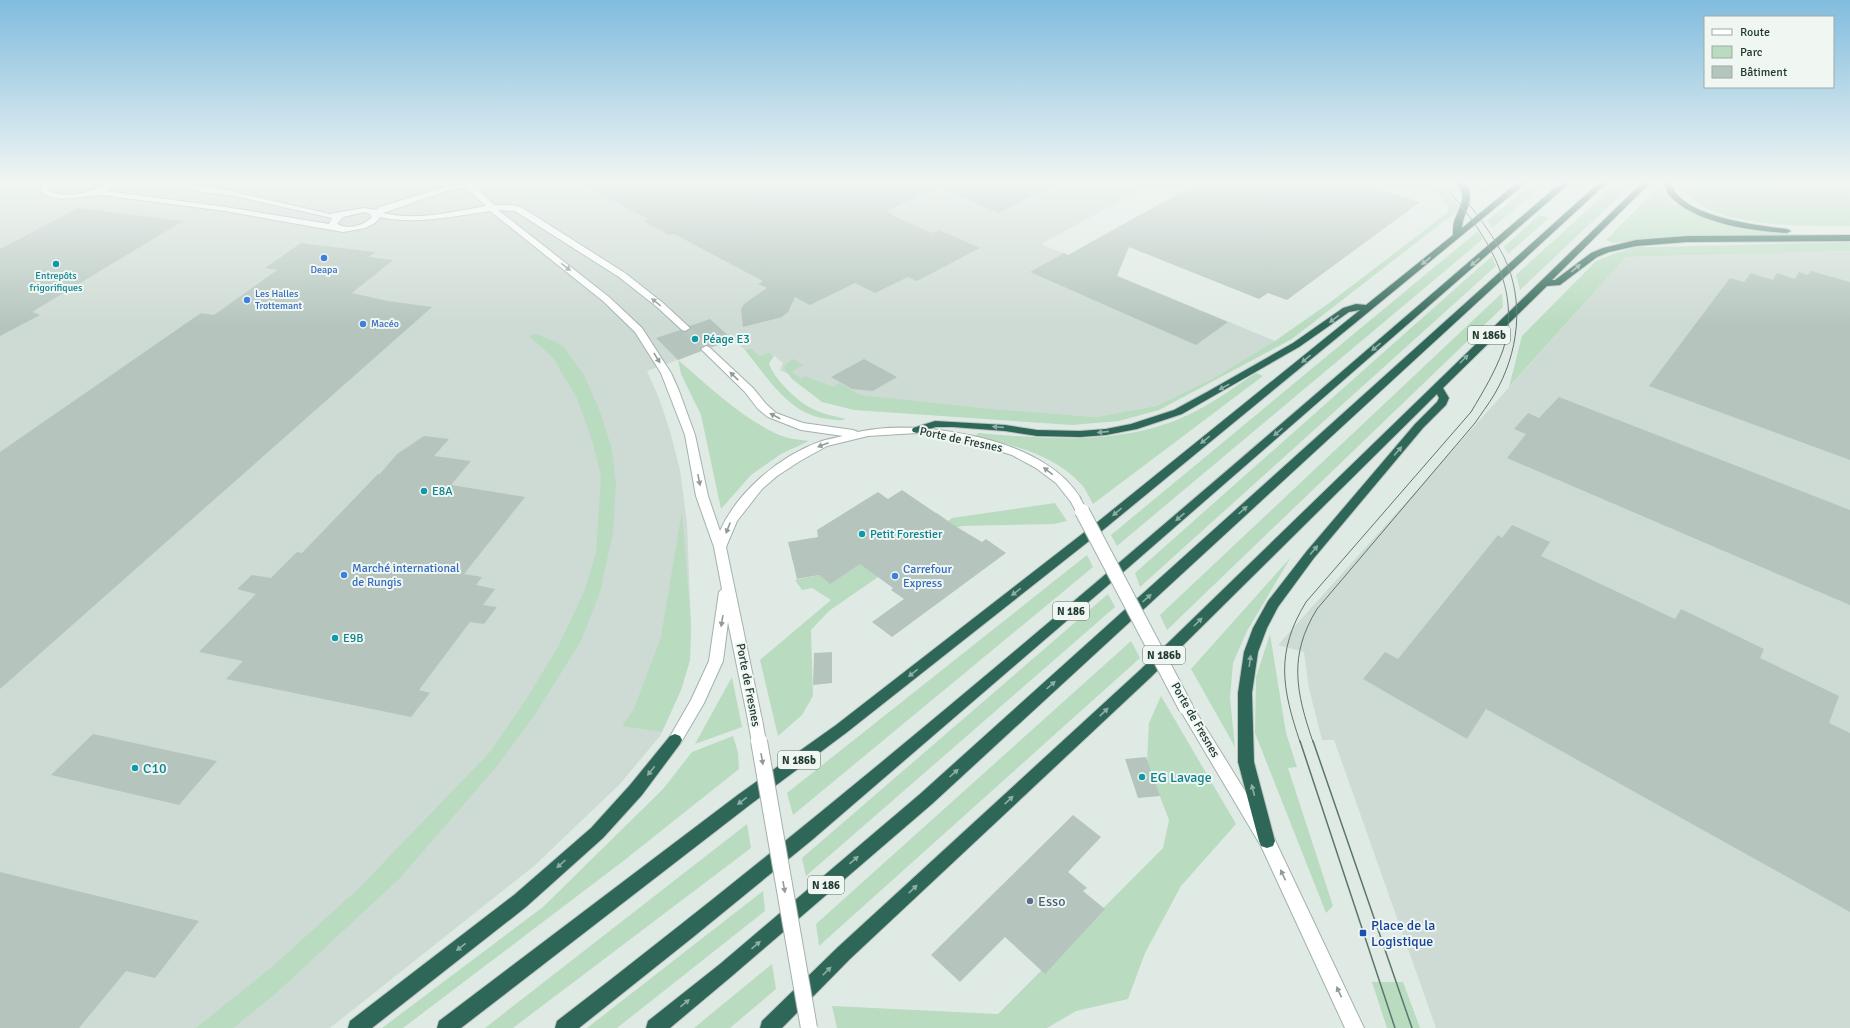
<svg xmlns="http://www.w3.org/2000/svg" width="1850" height="1028" viewBox="0 0 1850 1028" font-family="Signika,sans-serif">
	<style>
		.built { fill: #cedad4 }
		.green { fill: #b9dbc0 }
		.building { fill: #b5c5be }
		.lines { fill: none; stroke-linecap: round; stroke-linejoin: round }
		.minor-tunnel { stroke: #bac7c1; stroke-width: 10; stroke-dasharray: 10 5.5; stroke-linecap: butt }
		.minor-casing { stroke: #a3b2ac; stroke-width: 2 }
		.highway-casing { stroke: #bcc4c2; stroke-width: 2 }
		.minor { fill: #fff; fill-rule: evenodd }
		.highway { fill: #2e6657; fill-rule: evenodd }
		.tram-far1 { stroke: #5b766d; stroke-width: 1 }
		.tram { stroke: #5b766d; stroke-width: 1.5 }
		.minor-bridge-far2-casing { stroke: #a3b2ac; stroke-width: 12; stroke-linecap: butt }
		.minor-bridge-far1-casing { stroke: #a3b2ac; stroke-width: 16; stroke-linecap: butt }
		.minor-bridge-casing { stroke: #a3b2ac; stroke-width: 18; stroke-linecap: butt }
		.minor-bridge-far2 { stroke: #fff; stroke-width: 10 }
		.minor-bridge-far1 { stroke: #fff; stroke-width: 14 }
		.minor-bridge { stroke: #fff; stroke-width: 16 }
		.oneway { fill: #8faea5 }
		.oneway2 { fill: #909c98 }
		.shop-dot { fill: #3f7fe0; stroke: #f0f7f3; stroke-width: 1.5 }
		.culture-dot { fill: #0f9aa8; stroke: #f0f7f3; stroke-width: 1.5 }
		.service-dot { fill: #5c6f8a; stroke: #f0f7f3; stroke-width: 1.5 }
		.transit-dot { fill: #1a4fb4; stroke: #f0f7f3; stroke-width: 1.5 }
		.labels { text-anchor: middle; dominant-baseline: central; stroke-width: 4; stroke-linejoin: round; paint-order: stroke }
		.far-shop-label { font-size: 10px; fill: #366cbe; stroke: #f0f7f3; text-anchor: start }
		.far-culture-label { font-size: 10px; fill: #0d838f; stroke: #f0f7f3 }
		.shield { fill: #f0f7f3; stroke: #5f736c; stroke-width: 1 }
		.shield-label { font-size: 11px; font-weight: bold; fill: #213a32 }
		.culture-label { font-size: 12px; fill: #0d838f; stroke: #f0f7f3; text-anchor: start }
		.street-label { font-size: 12px; fill: #213a32; stroke: #f0f7f3 }
		.shop-label { font-size: 12px; fill: #366cbe; stroke: #f0f7f3; text-anchor: start }
		.near-culture-label { font-size: 14px; fill: #0d838f; stroke: #f0f7f3; text-anchor: start }
		.near-service-label { font-size: 14px; fill: #4e5e75; stroke: #f0f7f3; text-anchor: start }
		.near-transit-label { font-size: 14px; fill: #164399; stroke: #f0f7f3; text-anchor: start }
	</style>
	<rect width="100%" height="100%" fill="#e0eae5"/>
	<g class="built">
		<path d="M0 181H1157L1041 244 1275 341 1212 379 1156 406 1096 417 911 403 823 391 780 370 783 363 770 352 759 356 751 348 745 350 733 340 647 371 659 398 670 431 680 470 687 523 691 626 690 660 681 690 660 736 620 784 534 866 330 1028H0Z"/>
		<path d="M1850 251V1028H1436L1334 740H1322L1309 689 1304 652 1278 645 1626 257Z"/>
	</g>
	<g class="green">
		<path d="M64 181H106C95 189 72 196 60 188L59 186Z"/>
		<path d="M1428 181H1435L1461 208 1292 339 1159 410 1119 421 1072 425 854 410 822 402 792 379 784 368 785 365 793 359 803 365 791 372 801 378 805 376 833 387 839 383 860 395 981 408 1096 417 1156 406 1212 379 1275 341 1332 301 1447 213 1449 208Z"/>
		<path d="M1463 181H1502L1486 193 1469 187Z"/>
		<path d="M1535 181H1548L1492 228 1487 221Z"/>
		<path d="M1619 181H1635L1520 290 1516 275Z"/>
		<path d="M1680 181H1850V226C1800 225 1711 231 1679 185Z"/>
		<path d="M1656 190 1660 191 1674 204 1704 218 1750 230 1800 235 1667 237 1612 243 1606 240Z"/>
		<path d="M1539 215 1549 218 1508 254 1504 247Z"/>
		<path d="M1478 231 1483 239 1117 546 1111 535Z"/>
		<path d="M1850 242V251L1626 257 1509 387 1522 336 1596 261 1616 253 1636 247H1655Z"/>
		<path d="M1492 256 1496 266 1140 587 1135 573Z"/>
		<path d="M1502 293 1503 307 1167 630 1160 615Z"/>
		<path d="M536 334 547 338 563 346 584 375 599 409 611 446 616 483 613 532 600 592 581 641 534 716 497 766 400 878 274 995 233 1028H196L272 967 359 888 490 752 527 698 558 647 584 592 596 553 601 476 592 440 576 396 553 358 529 336Z"/>
		<path d="M751 348 759 356 770 352 774 356 769 363C773 378 797 401 811 408 822 414 834 416 846 419 840 421 834 420 828 419 789 415 768 378 745 350Z"/>
		<path d="M678 360C710 387 743 420 782 436 790 439 801 440 809 441L781 454 751 475 721 509 701 415 681 374Z"/>
		<path d="M1256 373 1263 376 1093 504C1089 497 1086 489 1080 483 1054 455 1012 445 976 436L978 433C1048 439 1122 446 1188 415 1212 404 1234 387 1256 373Z"/>
		<path d="M1055 503 1067 521 1054 524 962 526 943 532 829 611 811 630 813 696 802 715 778 736 760 660 831 600 812 588 802 590 795 580 819 575 830 583 937 513 948 521 952 518Z"/>
		<path d="M682 511 691 626 690 660 681 690 662 732 622 726 634 709 661 637Z"/>
		<path d="M1087 555 1093 567 793 815 787 793Z"/>
		<path d="M1291 557 1247 631 1233 663 1230 698 1235 747 1191 669Z"/>
		<path d="M1108 594 1115 607 806 876 802 858Z"/>
		<path d="M1270 634 1286 733 1297 767 1288 768 1333 906 1326 913 1255 733 1256 677Z"/>
		<path d="M1131 641 1140 658 819 946 816 924Z"/>
		<path d="M732 677 742 727 695 744Z"/>
		<path d="M1161 696 1236 824 1181 886 1145 953 1128 999 1076 1011 1047 1028H837L832 1006 998 1014 1163 848 1169 820 1147 763 1149 723Z"/>
		<path d="M733 736 738 752 739 769 622 862 403 1028H382L543 907 663 789 692 752Z"/>
		<path d="M747 824 751 848 513 1028H485Z"/>
		<path d="M763 891 765 911 617 1028H587Z"/>
		<path d="M772 964 776 989 730 1028H694Z"/>
		<path d="M1372 982H1403L1420 1028H1387Z"/>
	</g>
	<g class="building">
		<path d="M576 181H1062L999 213 938 187 886 211 893 214 891 215 932 233 939 230 980 248 917 281 908 277 875 293 855 283 810 305 795 297 788 312 782 317 743 327 741 309 744 304 767 288 758 284 763 281 674 234 669 235 643 221 648 219Z"/>
		<path d="M1201 181H1354L1420 202 1287 300 1268 293 1259 299 1129 247 1117 276 1228 322 1196 345 1030 272 1064 253 1068 255Z"/>
		<path d="M78 208 183 221 32 312 40 315 0 336V249Z"/>
		<path d="M301 243 375 252 369 257 393 260 352 293 388 301 432 307 0 689V452L201 313 214 315 277 270 265 268Z"/>
		<path d="M1811 271 1850 282V460L1649 386 1730 278 1744 282 1751 273 1773 280 1777 273 1795 279 1799 272 1808 275Z"/>
		<path d="M710 319 733 340 712 347 705 345 700 349 701 351 678 360 656 338 680 330 686 332 691 329 690 326Z"/>
		<path d="M864 359 897 377 873 391 852 389 831 377Z"/>
		<path d="M1559 397 1850 510V605L1507 458 1526 434 1514 429 1528 413 1539 418Z"/>
		<path d="M424 436 449 439 434 456 471 461 451 485 525 497 464 574 482 577 476 585 495 589 483 605 497 607 484 624 470 622 419 690 430 693 411 717 226 679 243 661 199 652 256 594 237 589 252 575 271 578 297 552 302 553 378 474H380L397 454Z"/>
		<path d="M902 490 955 526 982 542 986 539 1006 553 892 637 872 622 904 599 891 590 893 588 860 564 830 584 819 575 797 579 788 542 818 537 817 530 878 492 888 499Z"/>
		<path d="M1512 525 1550 542 1541 556 1675 619 1681 609 1700 618 1764 649 1760 658 1839 696 1829 723 1850 733V912L1486 709 1467 739 1363 679 1385 652 1398 659 1498 535 1502 538Z"/>
		<path d="M832 652V683L813 685 814 653Z"/>
		<path d="M93 734 217 761 179 805 51 775Z"/>
		<path d="M1146 757 1160 796 1138 798 1125 759Z"/>
		<path d="M1073 815 1101 837 1068 872 1087 888 1083 891 1105 909 1045 974 1005 937 960 982 931 955Z"/>
		<path d="M0 872 199 921 155 978 126 971 79 1028H0Z"/>
	</g>
	<g class="lines">
		<path class="minor-tunnel" d="M685 328 706 349"/>
		<g class="minor-casing">
			<g id="minor">
				<path d="M47 181H56L48 189 49 191C64 198 83 194 99 188 108 185 113 181 123 181L106 191 225 207 329 224 332 218 230 195 204 192 158 183 154 181H169L230 191 330 214 364 208 376 210 380 207 448 186 501 181 485 188H477L494 205H512L521 207 625 273 663 303 690 328 685 331 682 330 657 307 619 277 515 211 498 210 609 297 642 328 671 373 679 391 695 435 708 496 720 531C737 492 780 456 819 442 827 439 836 438 843 436L801 430 768 417 758 409 745 392 703 351 701 349 706 346 709 347 753 388 766 404 776 413 803 423 853 430 858 432C910 420 999 434 1044 463 1059 472 1072 484 1081 499L1079 502H1071L1056 483 1036 468 1012 455 977 444 917 433 868 436 827 446 800 461 777 476 762 489 737 521 726 547 762 720 760 724 755 726 750 724 748 720 728 622 723 661 704 703 680 744 675 746 670 744 668 740 691 700 709 661 719 592 722 589 714 547 696 496 685 435 661 373 635 332 603 301 490 211C453 216 417 225 380 217L375 223 365 228 343 232 225 211 102 195 62 199 50 197 41 192 40 188ZM466 188 486 206C452 212 417 221 383 213L449 190ZM364 212 370 214 372 217C363 226 349 230 337 224L343 217Z"/>
				<path d="M1186 702 1191 704 1273 836 1364 1028H1345L1261 846 1179 708 1181 704Z"/>
			</g>
		</g>
		<g class="highway-casing">
			<g id="highway">
				<path d="M1455 181H1463C1479 197 1463 211 1462 228L1519 181H1528L1103 530 846 733 751 804 461 1028H437L439 1021 739 794 836 725 1095 524 1360 310 1349 312 1299 347 1182 414 1137 429 1106 435 1080 437 1037 436 1005 431 953 427H936L917 433 913 432 912 430 913 428 935 421 1005 425 1037 430 1080 431 1106 429 1131 424 1174 410 1207 392 1293 343 1343 308 1356 304 1366 305 1453 235C1453 230 1453 223 1455 219 1461 203 1468 197 1455 181Z"/>
				<path d="M1563 181H1572L1113 581 812 840 692 938 579 1028H555L557 1021C904 755 1232 465 1563 181Z"/>
				<path d="M1601 181H1609L932 804 732 976 670 1028H646L648 1021 720 964 920 794Z"/>
				<path d="M1644 181H1652L1552 280H1555L1591 253 1603 248 1636 240 1687 236 1850 235V241L1687 242 1636 246 1609 252 1597 257 1560 285 1547 286 1443 388 1449 398 1446 405 1423 428 1314 558 1278 607 1267 628 1258 652 1252 693 1254 762 1275 841 1273 846 1267 848 1261 846 1259 841 1238 762V693L1244 652 1253 628 1268 601 1306 552 1415 424 1437 402 1439 398 1437 394 1150 678 850 959 782 1028H760L762 1021 838 947 1140 670Z"/>
				<path d="M1663 181H1671C1672 184 1673 189 1675 192 1692 217 1759 226 1787 229L1791 231 1787 233C1752 231 1693 223 1669 195 1666 192 1665 186 1663 181Z"/>
				<path d="M675 734 680 736 682 740 680 744 642 795 603 838 526 907 372 1028H348L350 1021 514 895 591 828 630 785 670 736Z"/>
			</g>
		</g>
		<use href="#minor" class="minor"/>
		<use href="#highway" class="highway"/>
		<g class="tram-far1">
			<path d="M1300 742C1282 688 1275 653 1306 602L1471 412C1483 392 1495 372 1503 350 1524 284 1481 227 1440 181"/>
			<path d="M1313 742C1296 692 1288 656 1317 609L1475 423C1481 414 1488 405 1494 395 1519 353 1525 301 1504 257 1494 237 1481 220 1468 203"/>
		</g>
		<g class="tram">
			<path d="M1300 741 1395 1028"/>
			<path d="M1313 741 1412 1028"/>
		</g>
		<g class="minor-bridge-far2-casing">
			<path id="minor-bridge-far2" d="M1075 499 1082 512"/>
		</g>
		<g class="minor-bridge-far1-casing">
			<g id="minor-bridge-far1">
				<path d="M1082 511 1186 708"/>
				<path d="M755 720 759 742"/>
			</g>
		</g>
		<g class="minor-bridge-casing">
			<path id="minor-bridge" d="M759 741 809 1028"/>
		</g>
		<use href="#minor-bridge-far2" class="minor-bridge-far2"/>
		<use href="#minor-bridge-far1" class="minor-bridge-far1"/>
		<use href="#minor-bridge" class="minor-bridge"/>
	</g>
	<defs><path id="oneway-solid" d="M-6-.8H1V-3.2L6.5 0L1 3.2V.8H-6Z"/></defs>
	<g class="oneway">
		<use href="#oneway-solid" transform="translate(1426 261) rotate(141)"/>
		<use href="#oneway-solid" transform="translate(1475 262) rotate(139)"/>
		<use href="#oneway-solid" transform="translate(1576 268) rotate(-40)"/>
		<use href="#oneway-solid" transform="translate(1334 319) rotate(143)"/>
		<use href="#oneway-solid" transform="translate(1376 347) rotate(139)"/>
		<use href="#oneway-solid" transform="translate(1306 359) rotate(141)"/>
		<use href="#oneway-solid" transform="translate(1464 359) rotate(-45)"/>
		<use href="#oneway-solid" transform="translate(1224 387) rotate(151)"/>
		<use href="#oneway-solid" transform="translate(998 427) rotate(-176)"/>
		<use href="#oneway-solid" transform="translate(1103 432) rotate(174)"/>
		<use href="#oneway-solid" transform="translate(1278 432) rotate(139)"/>
		<use href="#oneway-solid" transform="translate(1205 440) rotate(141)"/>
		<use href="#oneway-solid" transform="translate(1398 451) rotate(-49)"/>
		<use href="#oneway-solid" transform="translate(1243 510) rotate(-42)"/>
		<use href="#oneway-solid" transform="translate(1117 512) rotate(140)"/>
		<use href="#oneway-solid" transform="translate(1180 517) rotate(139)"/>
		<use href="#oneway-solid" transform="translate(1314 550) rotate(-50)"/>
		<use href="#oneway-solid" transform="translate(1016 592) rotate(142)"/>
		<use href="#oneway-solid" transform="translate(1147 598) rotate(-42)"/>
		<use href="#oneway-solid" transform="translate(1198 622) rotate(-45)"/>
		<use href="#oneway-solid" transform="translate(1250 661) rotate(-82)"/>
		<use href="#oneway-solid" transform="translate(913 673) rotate(142)"/>
		<use href="#oneway-solid" transform="translate(1051 685) rotate(-42)"/>
		<use href="#oneway-solid" transform="translate(1104 712) rotate(-43)"/>
		<use href="#oneway-solid" transform="translate(651 771) rotate(128)"/>
		<use href="#oneway-solid" transform="translate(954 773) rotate(-42)"/>
		<use href="#oneway-solid" transform="translate(1253 790) rotate(-105)"/>
		<use href="#oneway-solid" transform="translate(1009 800) rotate(-43)"/>
		<use href="#oneway-solid" transform="translate(742 801) rotate(143)"/>
		<use href="#oneway-solid" transform="translate(854 860) rotate(-41)"/>
		<use href="#oneway-solid" transform="translate(561 864) rotate(138)"/>
		<use href="#oneway-solid" transform="translate(913 889) rotate(-43)"/>
		<use href="#oneway-solid" transform="translate(756 945) rotate(-41)"/>
		<use href="#oneway-solid" transform="translate(461 947) rotate(142)"/>
		<use href="#oneway-solid" transform="translate(827 971) rotate(-45)"/>
		<use href="#oneway-solid" transform="translate(685 1003) rotate(-39)"/>
	</g>
	<g class="oneway2">
		<use href="#oneway-solid" transform="translate(566 267) rotate(37)"/>
		<use href="#oneway-solid" transform="translate(656 302) rotate(-141)"/>
		<use href="#oneway-solid" transform="translate(657 358) rotate(58)"/>
		<use href="#oneway-solid" transform="translate(734 376) rotate(-136)"/>
		<use href="#oneway-solid" transform="translate(775 416) rotate(-153)"/>
		<use href="#oneway-solid" transform="translate(823 445) rotate(159)"/>
		<use href="#oneway-solid" transform="translate(1048 471) rotate(-142)"/>
		<use href="#oneway-solid" transform="translate(699 480) rotate(79)"/>
		<use href="#oneway-solid" transform="translate(728 528) rotate(112)"/>
		<use href="#oneway-solid" transform="translate(722 621) rotate(99)"/>
		<use href="#oneway-solid" transform="translate(762 759) rotate(80)"/>
		<use href="#oneway-solid" transform="translate(1283 875) rotate(-115)"/>
		<use href="#oneway-solid" transform="translate(784 887) rotate(80)"/>
		<use href="#oneway-solid" transform="translate(1339 992) rotate(-115)"/>
	</g>
	<linearGradient id="sky" x2="0" y2="1"><stop stop-color="#81bcde"/><stop offset="0.56" stop-color="#f1f6f3"/><stop offset="1" stop-color="#f1f6f3" stop-opacity="0"/></linearGradient>
	<rect width="1850" height="325" fill="url(#sky)"/>
	<g class="shop-dot">
		<circle cx="324" cy="258" r="4"/>
		<circle cx="247" cy="300" r="4"/>
		<circle cx="363" cy="324" r="4"/>
		<circle cx="344" cy="575" r="4"/>
		<circle cx="895" cy="576" r="4"/>
	</g>
	<g class="culture-dot">
		<circle cx="56" cy="264" r="4"/>
		<circle cx="695" cy="339" r="4"/>
		<circle cx="424" cy="491" r="4"/>
		<circle cx="862" cy="534" r="4"/>
		<circle cx="335" cy="638" r="4"/>
		<circle cx="135" cy="768" r="4"/>
		<circle cx="1142" cy="777" r="4"/>
	</g>
	<circle class="service-dot" cx="1030" cy="901" r="4"/>
	<rect class="transit-dot" x="1359" y="929" width="8" height="8" rx="2"/>
	<g class="labels">
		<g class="far-shop-label">
			<text x="324" y="270" text-anchor="middle">Deapa</text>
			<text x="255" y="294">Les Halles<tspan x="255" dy="12">Trottemant</tspan></text>
			<text x="371" y="324">Macéo</text>
		</g>
		<g class="far-culture-label">
			<text x="56" y="276">Entrepôts<tspan x="56" dy="12">frigorifiques</tspan></text>
		</g>
		<g class="shield">
			<rect x="1468" y="326" width="42" height="18" rx="3"/>
			<rect x="1053" y="602" width="36" height="18" rx="3"/>
			<rect x="1143" y="646" width="42" height="18" rx="3"/>
			<rect x="778" y="751" width="42" height="18" rx="3"/>
			<rect x="808" y="876" width="36" height="18" rx="3"/>
		</g>
		<g class="shield-label">
			<text x="1489" y="335">N 186b</text>
			<text x="1071" y="611">N 186</text>
			<text x="1164" y="655">N 186b</text>
			<text x="799" y="760">N 186b</text>
			<text x="826" y="885">N 186</text>
		</g>
		<g class="culture-label">
			<text x="703" y="339">Péage E3</text>
			<text x="432" y="491">E8A</text>
			<text x="870" y="534">Petit Forestier</text>
			<text x="343" y="638">E9B</text>
		</g>
		<g class="street-label">
			<text transform="translate(961 440) rotate(12)">Porte de Fresnes</text>
			<text transform="translate(748 685) rotate(79)">Porte de Fresnes</text>
			<text transform="translate(1195 720) rotate(60)">Porte de Fresnes</text>
		</g>
		<g class="shop-label">
			<text x="352" y="568">Marché international<tspan x="352" dy="14">de Rungis</tspan></text>
			<text x="903" y="569">Carrefour<tspan x="903" dy="14">Express</tspan></text>
		</g>
		<g class="near-culture-label">
			<text x="143" y="768">C10</text>
			<text x="1150" y="777">EG Lavage</text>
		</g>
		<g class="near-service-label">
			<text x="1038" y="901">Esso</text>
		</g>
		<g class="near-transit-label">
			<text x="1371" y="925">Place de la<tspan x="1371" dy="16">Logistique</tspan></text>
		</g>
	</g>
	<rect x="1704" y="16" width="130" height="72" fill="#f0f7f3" stroke="#9daba6"/>
	<rect x="1712" y="29" width="20" height="6" fill="#ffffff" stroke="#9daba6"/>
	<text x="1740" y="36" font-size="12" fill="#213a32">Route</text>
	<rect x="1712" y="46" width="20" height="12" fill="#b9dbc0" stroke="#9daba6"/>
	<text x="1740" y="56" font-size="12" fill="#213a32">Parc</text>
	<rect x="1712" y="66" width="20" height="12" fill="#b5c5be" stroke="#9daba6"/>
	<text x="1740" y="76" font-size="12" fill="#213a32">Bâtiment</text>
</svg>
